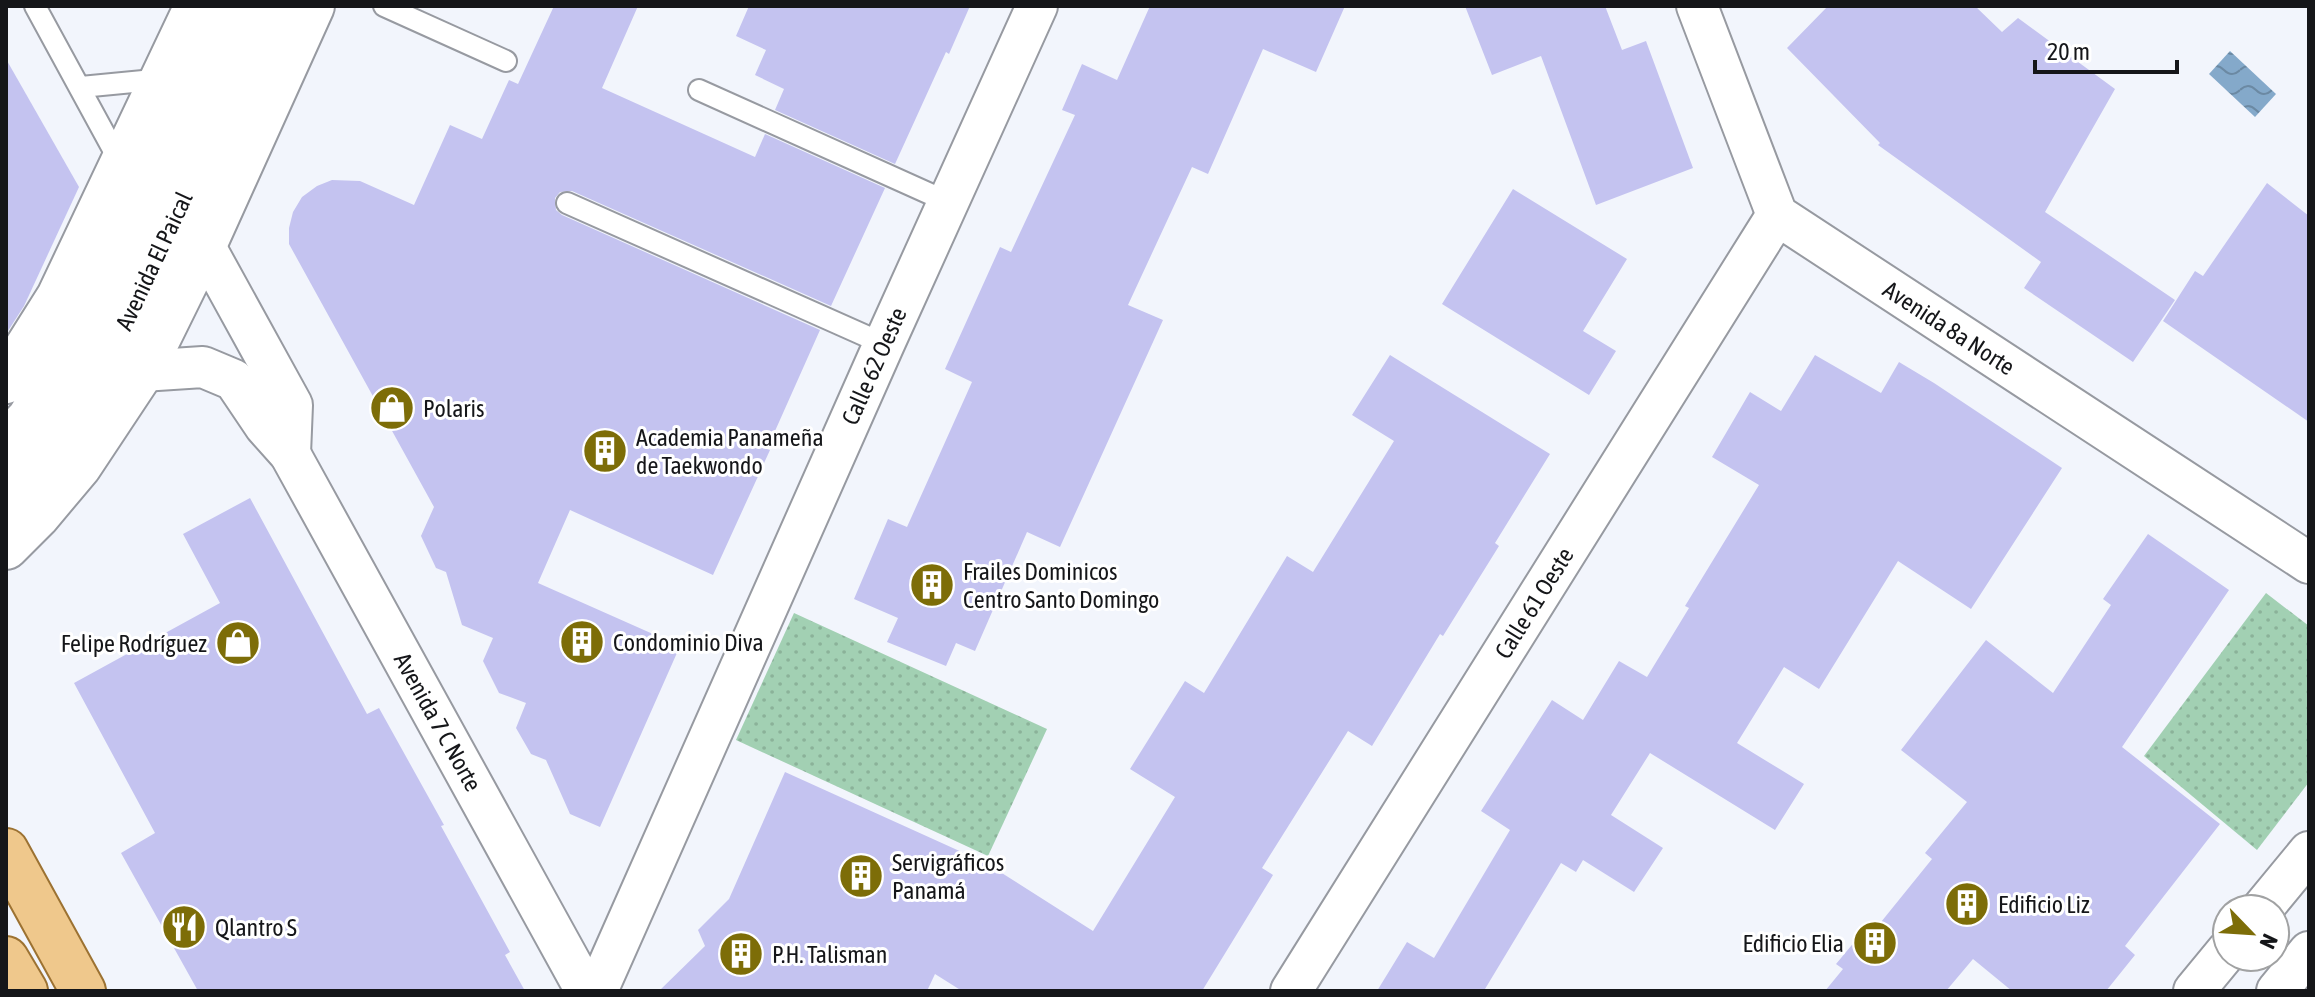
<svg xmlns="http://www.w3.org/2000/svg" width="2315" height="997" viewBox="0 0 2315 997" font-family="'Asap Condensed',sans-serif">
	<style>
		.grass { fill: url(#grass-dots) }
		.water { fill: url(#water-waves) }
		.building { fill: #c4c3f0 }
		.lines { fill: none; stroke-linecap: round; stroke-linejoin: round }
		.service-casing { stroke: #979aa1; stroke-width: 24 }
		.minor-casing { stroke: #979aa1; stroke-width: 44 }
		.secondary-casing { stroke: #979aa1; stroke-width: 48 }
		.primary-casing { stroke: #9c7232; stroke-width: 48 }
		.service { stroke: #fff; stroke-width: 20 }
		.minor { stroke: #fff; stroke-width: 40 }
		.secondary { stroke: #fff; stroke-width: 44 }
		.primary { stroke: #efc88c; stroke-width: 44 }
		.labels { text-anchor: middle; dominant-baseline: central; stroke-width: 6; stroke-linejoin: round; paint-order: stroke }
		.street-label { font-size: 24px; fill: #151619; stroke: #fff }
		.poi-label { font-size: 24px; fill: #151619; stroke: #fff; text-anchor: start }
	</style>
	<defs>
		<pattern id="grass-dots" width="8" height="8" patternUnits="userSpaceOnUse" patternTransform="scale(2)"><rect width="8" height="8" fill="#a2d0b3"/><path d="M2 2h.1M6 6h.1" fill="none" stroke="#8bb299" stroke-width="1.8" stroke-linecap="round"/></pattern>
		<pattern id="water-waves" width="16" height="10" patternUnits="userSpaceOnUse" patternTransform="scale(2)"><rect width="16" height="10" fill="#84a9ca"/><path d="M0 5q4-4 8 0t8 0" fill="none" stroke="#6b89a3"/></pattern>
	</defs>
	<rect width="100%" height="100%" fill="#f2f5fc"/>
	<g class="grass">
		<path d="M2266 593 2309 626V782L2257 850 2144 756Z"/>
		<path d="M794 613 1047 729 988 856 736 740Z"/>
	</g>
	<path class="water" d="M2230 51 2276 94 2255 117 2209 74Z"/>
	<g class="building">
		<path d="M554 6H638L602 88 755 157 765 134 885 188 831 306 572 191 560 192 555 198 556 210 562 215 820 330 767 449 770 450 713 575 570 510 538 583 680 646 600 827 570 814 546 760 531 754 516 728 526 703 499 693 483 661 493 638 462 625 446 572 436 568 421 536 434 507 289 244V228L293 212 302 197 317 186 332 180 360 181 414 205 450 125 482 139 509 80 518 84Z"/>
		<path d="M749 6H970L949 54 946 52 895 164 775 110 784 89 755 75 766 50 736 36Z"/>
		<path d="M1150 6H1345L1316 72 1263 49 1208 174 1192 167 1128 305 1163 320 1060 547 1027 532 975 651 956 643 946 666 887 642 898 618 854 599 888 519 907 527 972 382 945 369 1000 247 1011 252 1075 115 1062 110 1082 64 1117 80Z"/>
		<path d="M1465 6H1605L1622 50 1646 41 1693 168 1596 205 1541 56 1492 75Z"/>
		<path d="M1828 6H1975L2002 32 2018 18 2115 89 2045 212 2175 300 2133 362 2024 288 2041 262 1878 145 1880 143 1787 48Z"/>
		<path d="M6 59 79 187 24 306 6 334Z"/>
		<path d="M2267 183 2309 216V422L2163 321 2195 271 2203 276Z"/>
		<path d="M1513 189 1627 259 1583 331 1616 351 1589 395 1442 304Z"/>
		<path d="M1390 355 1550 454 1495 543 1499 546 1443 636 1440 634 1372 746 1348 731 1262 868 1273 875 1202 991H962L935 974 927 991H659L705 946 698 930 729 899 785 772 986 863 1093 931 1175 797 1130 769 1185 681 1204 693 1287 556 1313 572 1394 441 1352 415Z"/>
		<path d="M1815 355 1881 393 1899 362 1934 383 2062 468 1971 609 1898 561 1819 689 1784 667 1737 743 1804 784 1775 830 1650 753 1611 815 1663 848 1634 892 1583 860 1576 872 1561 863 1485 989 1489 991H1377L1407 942 1434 958 1510 830 1481 811 1552 700 1583 720 1619 661 1647 677 1689 608 1685 606 1759 485 1712 457 1750 392 1781 411Z"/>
		<path d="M250 498 367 714 379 708 444 825 441 826 510 952 505 955 525 991H198L121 853 155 833 74 683 220 603 183 534Z"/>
		<path d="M2148 534 2229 590 2122 747 2220 824 2125 946 2135 955 2106 991H2012L1973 959 1946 991H1825L1843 969 1836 964 1871 922 1877 927 1932 859 1925 853 1967 802 1901 750 1986 640 2053 693 2111 605 2103 599Z"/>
	</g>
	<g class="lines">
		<g class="service-casing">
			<g id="service">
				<path d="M35 6 121 164"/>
				<path d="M384 6 506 61"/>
				<path d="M81 87 164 79"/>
				<path d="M699 90 948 202"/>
				<path d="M567 203 884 344"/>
			</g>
		</g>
		<g class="minor-casing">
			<g id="minor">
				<path d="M1697 6 1777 215 2309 563"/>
				<path d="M204 245 292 405 290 454"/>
				<path d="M142 371 203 367 234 380 265 426 290 454 586 991"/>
				<path d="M2262 909 2309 852"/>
				<path d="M597 991 884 344 1037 6"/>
				<path d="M1291 991 1777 215"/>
				<path d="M2194 991 2227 951"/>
				<path d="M2277 991 2309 952"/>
			</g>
		</g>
		<g class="secondary-casing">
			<g id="secondary">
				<path d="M6 381 59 297 197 6"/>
				<path d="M6 443 29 419 76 343 232 6"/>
				<path d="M6 498 109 357 274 6"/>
				<path d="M6 547 37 516 79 466 142 371 204 245 312 6"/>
			</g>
		</g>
		<g class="primary-casing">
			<g id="primary">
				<path d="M6 851 83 991"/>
				<path d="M6 959 25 991"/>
			</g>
		</g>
		<use href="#service" class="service"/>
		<use href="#minor" class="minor"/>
		<use href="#secondary" class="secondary"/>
		<use href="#primary" class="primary"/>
	</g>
	<defs>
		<g id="shop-disc" transform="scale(2.3)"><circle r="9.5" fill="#7d6d08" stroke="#fff"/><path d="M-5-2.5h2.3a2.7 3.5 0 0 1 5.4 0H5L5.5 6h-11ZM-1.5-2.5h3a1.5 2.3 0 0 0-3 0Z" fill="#fff"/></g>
		<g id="building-disc" transform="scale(2.3)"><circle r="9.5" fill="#7d6d08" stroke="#fff"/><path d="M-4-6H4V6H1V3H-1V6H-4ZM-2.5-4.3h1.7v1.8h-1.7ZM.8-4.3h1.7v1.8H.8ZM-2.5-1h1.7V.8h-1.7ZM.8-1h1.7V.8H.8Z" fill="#fff"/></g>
		<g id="restaurant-disc" transform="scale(2.3)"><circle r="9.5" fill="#7d6d08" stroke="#fff"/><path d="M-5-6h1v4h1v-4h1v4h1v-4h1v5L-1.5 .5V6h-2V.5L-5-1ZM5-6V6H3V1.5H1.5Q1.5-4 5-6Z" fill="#fff"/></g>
	</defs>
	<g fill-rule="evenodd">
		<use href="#shop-disc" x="392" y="408"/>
		<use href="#building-disc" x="605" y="451"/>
		<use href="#building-disc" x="932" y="585"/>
		<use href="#building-disc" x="582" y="642"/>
		<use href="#shop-disc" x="238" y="643"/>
		<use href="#building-disc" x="861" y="876"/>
		<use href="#building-disc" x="1967" y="904"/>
		<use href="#restaurant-disc" x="184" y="927"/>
		<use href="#building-disc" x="1875" y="943"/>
		<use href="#building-disc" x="741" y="954"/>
	</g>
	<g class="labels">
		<g class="street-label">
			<text transform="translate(154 261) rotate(-65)">Avenida El Paical</text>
			<text transform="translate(1949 328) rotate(33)">Avenida 8a Norte</text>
			<text transform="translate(874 366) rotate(-66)">Calle 62 Oeste</text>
			<text transform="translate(1534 603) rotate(-58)">Calle 61 Oeste</text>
			<text transform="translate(438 722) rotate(61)">Avenida 7 C Norte</text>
		</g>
		<g class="poi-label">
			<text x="423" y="408">Polaris</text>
			<text x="636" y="437">Academia Panameña<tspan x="636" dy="28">de Taekwondo</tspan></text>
			<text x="963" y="571">Frailes Dominicos<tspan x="963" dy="28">Centro Santo Domingo</tspan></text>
			<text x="613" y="642">Condominio Diva</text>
			<text x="207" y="643" text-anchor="end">Felipe Rodríguez</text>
			<text x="892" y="862">Servigráficos<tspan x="892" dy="28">Panamá</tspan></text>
			<text x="1998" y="904">Edificio Liz</text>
			<text x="215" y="927">Qlantro S</text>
			<text x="1844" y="943" text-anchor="end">Edificio Elia</text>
			<text x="772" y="954">P.H. Talisman</text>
		</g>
	</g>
	<rect width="2315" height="997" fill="none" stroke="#151619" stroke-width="16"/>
	<g transform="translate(2251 933) rotate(115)"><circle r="38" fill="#ffffff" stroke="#a1a2a3" stroke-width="2"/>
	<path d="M0-6L14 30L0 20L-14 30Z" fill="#7d6d08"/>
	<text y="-12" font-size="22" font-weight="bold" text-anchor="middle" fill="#151619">N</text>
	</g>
	<path d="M2035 60v12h142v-12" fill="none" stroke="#151619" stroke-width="4"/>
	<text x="2047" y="60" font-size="24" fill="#151619" stroke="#ffffff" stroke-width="6" paint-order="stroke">20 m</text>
</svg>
